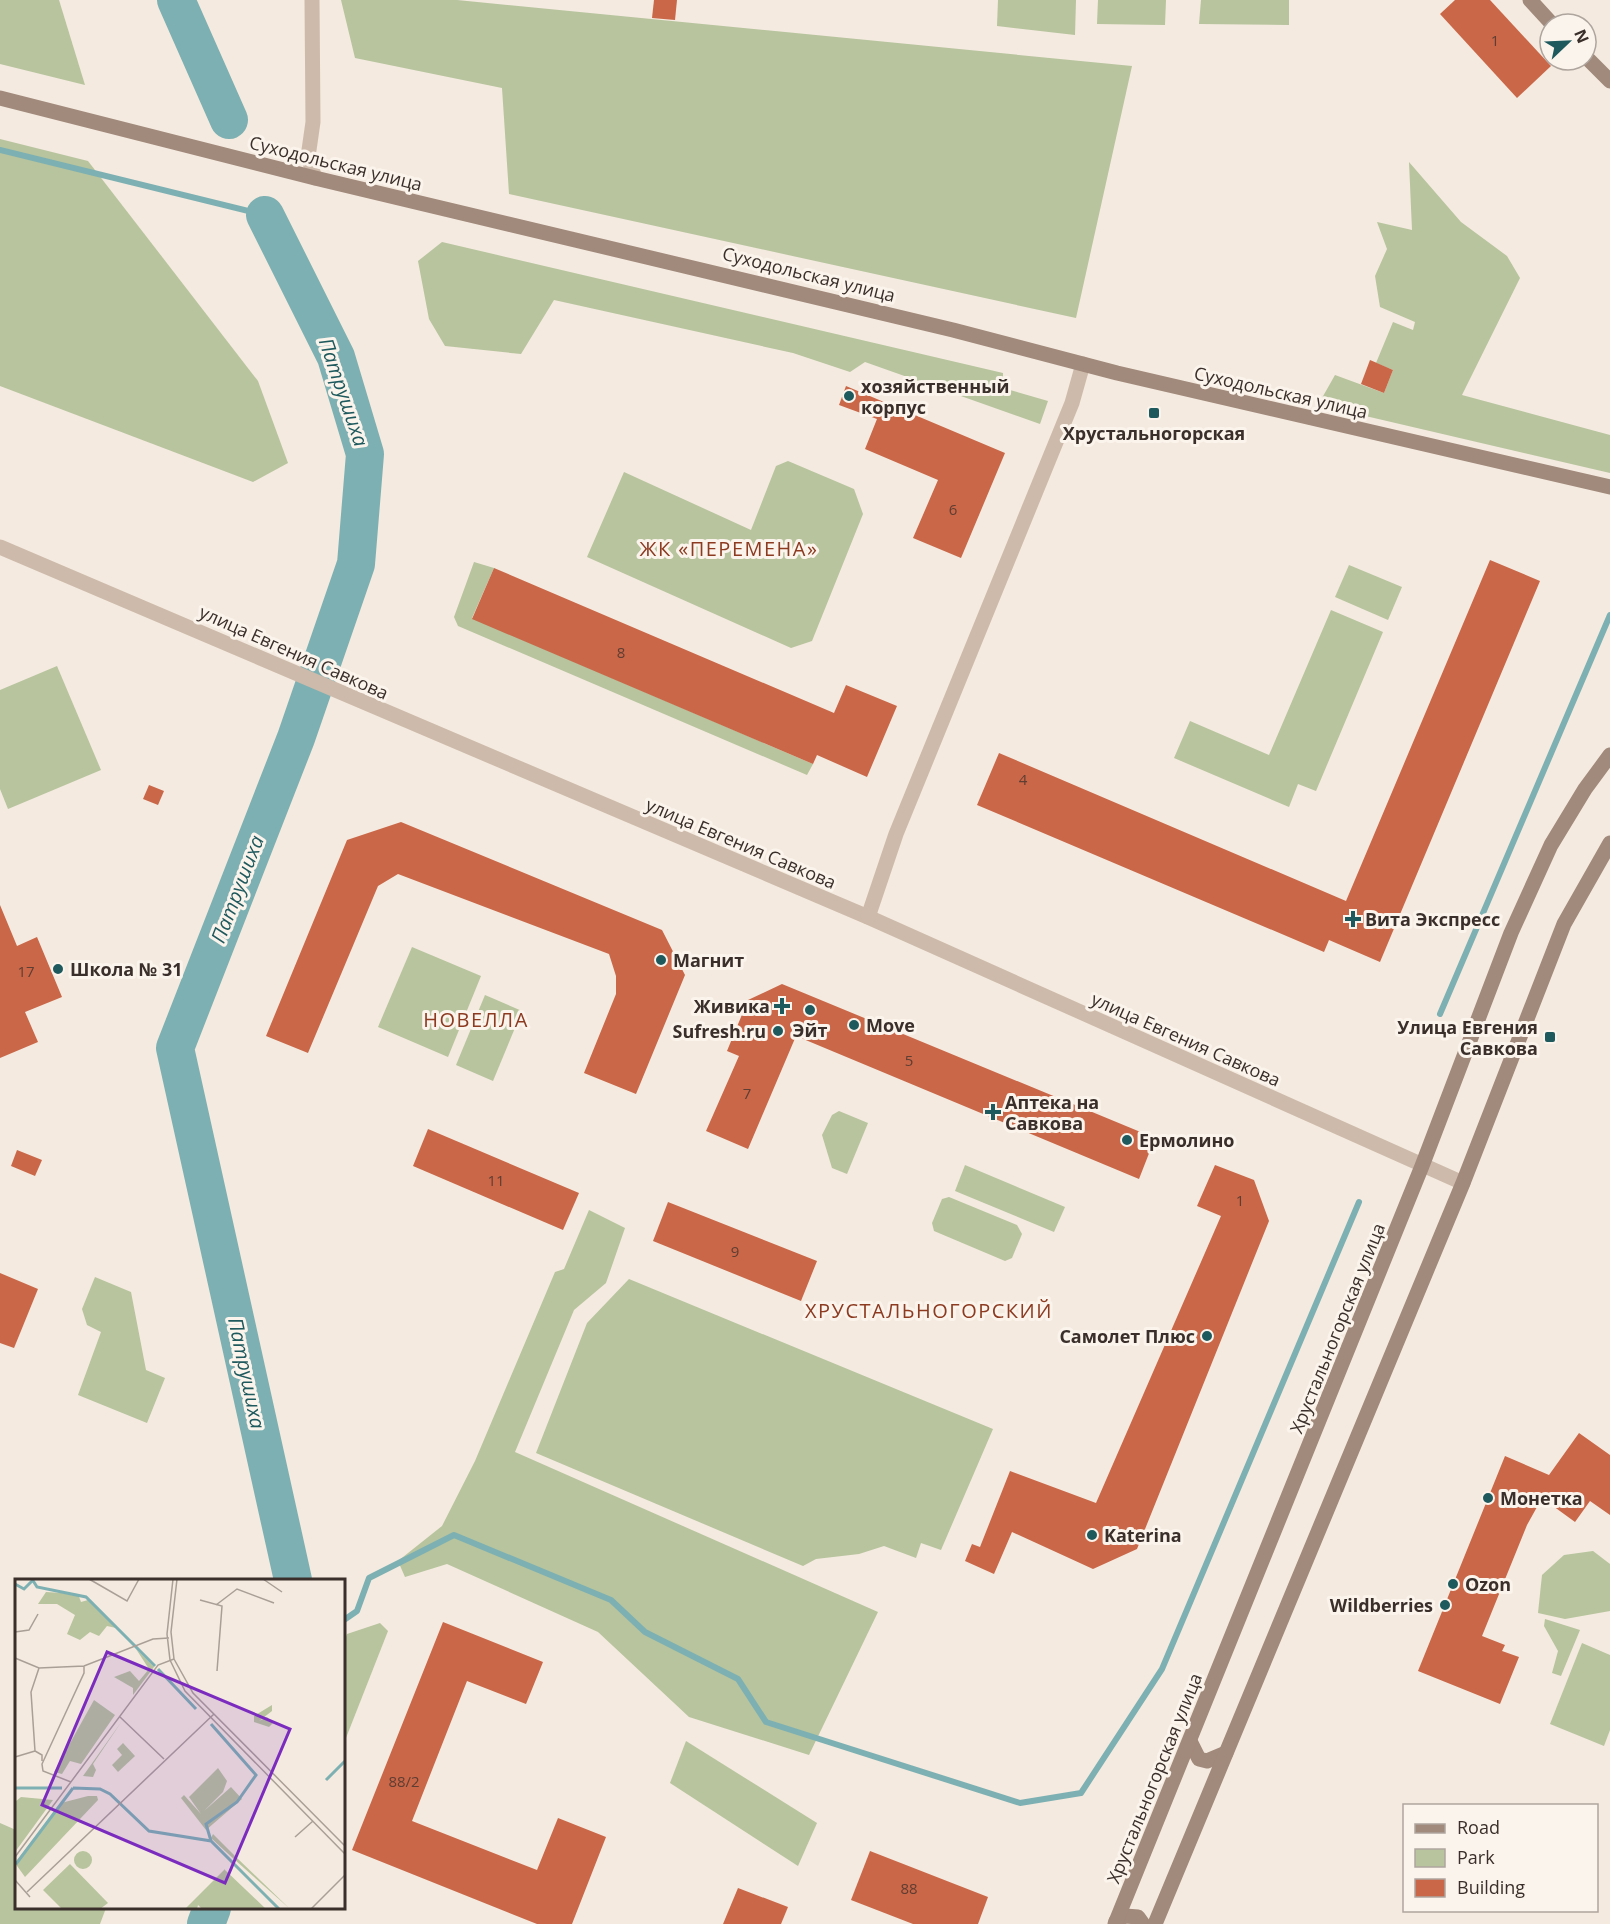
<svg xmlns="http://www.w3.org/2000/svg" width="1610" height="1924" viewBox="0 0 1610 1924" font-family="'Open Sans',sans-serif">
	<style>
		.green { fill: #b7c49e }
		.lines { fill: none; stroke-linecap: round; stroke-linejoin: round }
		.stream { stroke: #7db0b2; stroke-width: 6 }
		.river { stroke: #7db0b2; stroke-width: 38 }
		.building { fill: #c96748 }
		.street { stroke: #cdbaaa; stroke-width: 15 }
		.secondary { stroke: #a1897b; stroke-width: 15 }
		.poi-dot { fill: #1e595d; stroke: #fbf4ec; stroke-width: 2 }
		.labels { text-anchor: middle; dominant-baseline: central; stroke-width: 6; stroke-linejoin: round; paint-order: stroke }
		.number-label { font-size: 15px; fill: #5e3d32 }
		.street-label { font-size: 18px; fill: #3a2f2a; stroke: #fbf4ec }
		.poi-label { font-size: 18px; font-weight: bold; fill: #3a2f2a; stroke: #fbf4ec; text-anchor: start }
		.water-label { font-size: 20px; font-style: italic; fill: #1e595d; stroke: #fbf4ec }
		.neighbourhood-label { font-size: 20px; letter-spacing: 1.5px; fill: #8c3a20; stroke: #fbf4ec }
		.inset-river { fill: none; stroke: #7db0b2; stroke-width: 3 }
		.inset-road { fill: none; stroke: #aa9f97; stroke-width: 1.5 }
		.view { fill: #7b2cbf; fill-opacity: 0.15; stroke: #7b2cbf; stroke-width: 3 }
		.inset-edge { fill: none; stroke: #3a2f2a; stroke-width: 3 }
	</style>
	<rect width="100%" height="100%" fill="#f4eadf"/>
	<g class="green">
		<path d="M0 0H59L85 85 0 64Z"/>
		<path d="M341 0H457L1132 66 1076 318 509 194 502 88 355 58Z"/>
		<path d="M998 0H1076L1075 35 997 26Z"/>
		<path d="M1098 0H1166L1165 25 1097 24Z"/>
		<path d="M1201 0H1289V25L1199 24Z"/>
		<path d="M0 139 88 161 258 381 288 463 253 482 0 386Z"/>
		<path d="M1409 162 1461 222 1507 256 1520 278 1462 395 1610 435V473L1327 407 1322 398 1335 375 1384 393 1393 370 1376 363 1393 322 1413 330 1415 322 1380 307 1375 276 1387 249 1377 222 1412 230Z"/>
		<path d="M442 242 1003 373V388L1048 401 1040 424 865 362 850 372 793 353 554 300 521 354 445 346 429 319 418 261Z"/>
		<path d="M788 461 854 489 863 514 812 641 791 648 587 557 624 472 751 530 776 466Z"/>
		<path d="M474 562 494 568 472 618 813 764 807 775 458 626 454 617Z"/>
		<path d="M1349 565 1402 587 1388 620 1335 597Z"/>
		<path d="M1331 610 1383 632 1316 791 1298 784 1289 807 1174 758 1190 721 1269 755Z"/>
		<path d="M57 666 101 770 8 809 0 789V690Z"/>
		<path d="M412 947 481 976 448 1057 378 1027Z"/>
		<path d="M485 995 522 1011 493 1081 456 1065Z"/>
		<path d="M839 1111 868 1123 847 1174 832 1168 822 1135 832 1115Z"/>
		<path d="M965 1165 1065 1207 1054 1232 955 1191Z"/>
		<path d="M949 1197 1017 1225 1022 1234 1012 1258 1005 1261 934 1231 932 1223 942 1199Z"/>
		<path d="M589 1210 625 1228 606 1283 574 1310 515 1452 878 1612 809 1755 689 1717 598 1632 447 1564 405 1577 398 1561 442 1526 475 1461 555 1272 564 1269Z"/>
		<path d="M95 1277 131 1292 146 1370 165 1378 147 1423 78 1395 101 1332 87 1325 82 1309Z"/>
		<path d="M629 1279 993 1429 941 1550 921 1543 916 1558 884 1546 859 1554 816 1559 803 1566 536 1453 587 1323Z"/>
		<path d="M1593 1551 1610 1564V1611L1565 1619 1538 1613 1542 1575 1564 1555Z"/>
		<path d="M1545 1619 1580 1630 1561 1676 1552 1673 1558 1651 1544 1626Z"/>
		<path d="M380 1623 388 1631 344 1743V1642L347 1634Z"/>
		<path d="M1582 1643 1610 1655V1730L1604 1746 1550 1724Z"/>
		<path d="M686 1741 817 1823 798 1866 670 1783Z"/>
		<path d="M0 1823 16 1830V1908H106L100 1924H0Z"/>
	</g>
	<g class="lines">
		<g class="stream">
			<path d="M0 150 265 215"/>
			<path d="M1440 1014 1610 615"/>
			<path d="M344 1620 357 1611 369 1578 454 1535 611 1600 645 1632 738 1679 766 1722 1020 1803 1081 1793 1162 1669 1359 1202"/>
		</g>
		<g class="river">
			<path d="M176 0 229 120"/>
			<path d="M265 215 336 357 365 454 356 564 296 738 175 1048 293 1580"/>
			<path d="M206 1924 212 1908"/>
		</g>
	</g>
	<g class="building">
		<path d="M654 0H677L675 20 652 18Z"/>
		<path d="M1455 0H1490L1551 66 1517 98 1440 14Z"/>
		<path d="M1370 360 1393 370 1384 393 1361 384Z"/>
		<path d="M846 386 1005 453 961 558 913 538 938 480 865 449 877 419 839 405Z"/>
		<path d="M1490 560 1540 581 1380 962 1329 940 1324 952 977 805 999 753 1346 901Z"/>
		<path d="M494 568 834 713 846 685 897 706 867 777 817 755 813 764 472 619Z"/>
		<path d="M149 785 164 791 158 805 143 799Z"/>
		<path d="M401 822 662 930 685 975 636 1094 584 1073 616 994V976L609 954 398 874 378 886 308 1053 266 1036 347 840Z"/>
		<path d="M0 905 17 946 37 937 62 997 25 1012 38 1042 0 1058Z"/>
		<path d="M782 984 1155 1138 1139 1179 796 1036 748 1149 706 1131 739 1056 727 1051 748 1000Z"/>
		<path d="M428 1129 579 1193 563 1230 413 1166Z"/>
		<path d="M17 1150 42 1160 35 1176 11 1166Z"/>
		<path d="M1215 1165 1254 1180 1269 1221 1137 1549 1093 1569 1012 1532 994 1574 965 1561 972 1544 980 1547 1010 1471 1096 1503 1221 1216 1197 1206Z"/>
		<path d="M668 1202 817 1261 801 1301 653 1241Z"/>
		<path d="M0 1273 38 1289 14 1348 0 1343Z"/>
		<path d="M1579 1433 1610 1455V1515L1590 1501 1575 1522 1542 1498 1527 1525 1482 1636 1505 1645 1502 1651 1519 1657 1500 1704 1418 1671 1505 1456 1549 1475Z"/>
		<path d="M443 1622 543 1662 526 1704 467 1681 412 1821 537 1870 558 1818 606 1837 572 1924H537L352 1850Z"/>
		<path d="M870 1851 988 1897 978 1924H913L851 1900Z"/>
		<path d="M738 1888 788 1907 781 1924H723Z"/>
	</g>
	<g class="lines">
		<g class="street">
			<path d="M312 0 313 122 308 157 315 178"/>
			<path d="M0 547 868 917 1463 1183"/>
			<path d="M868 917 896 834 1072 403 1083 364"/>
		</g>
		<g class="secondary">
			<path d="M1530 0 1552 24"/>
			<path d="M1586 57 1610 81"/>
			<path d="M0 98 315 178 953 330 1117 373 1610 487"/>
			<path d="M1190 1741 1199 1759 1207 1761 1226 1753"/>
			<path d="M1116 1921 1125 1916 1138 1917 1143 1924"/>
			<path d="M1115 1924 1422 1166 1511 933 1551 845 1585 789 1610 755"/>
			<path d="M1155 1924 1463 1183 1564 924 1610 843"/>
		</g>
	</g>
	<g class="poi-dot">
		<circle cx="849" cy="396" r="6"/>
		<rect x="1148" y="407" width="12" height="12" rx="3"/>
		<path d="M1350 910h6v6h6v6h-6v6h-6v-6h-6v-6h6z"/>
		<circle cx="661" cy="960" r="6"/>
		<circle cx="58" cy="969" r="6"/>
		<path d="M779 997h6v6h6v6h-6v6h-6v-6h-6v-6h6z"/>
		<circle cx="810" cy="1010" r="6"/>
		<circle cx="854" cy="1025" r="6"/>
		<circle cx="778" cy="1031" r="6"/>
		<rect x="1544" y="1031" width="12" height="12" rx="3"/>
		<path d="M990 1103h6v6h6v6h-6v6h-6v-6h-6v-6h6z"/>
		<circle cx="1127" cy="1140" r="6"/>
		<circle cx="1207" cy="1336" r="6"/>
		<circle cx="1488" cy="1498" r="6"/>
		<circle cx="1092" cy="1535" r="6"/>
		<circle cx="1453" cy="1584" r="6"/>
		<circle cx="1445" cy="1605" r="6"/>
	</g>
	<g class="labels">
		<g class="number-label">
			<text x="1495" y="40">1</text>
			<text x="953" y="509">6</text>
			<text x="621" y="652">8</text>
			<text x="1023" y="779">4</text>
			<text x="26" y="971">17</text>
			<text x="909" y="1060">5</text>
			<text x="747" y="1093">7</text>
			<text x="496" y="1180">11</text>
			<text x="1240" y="1200">1</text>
			<text x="735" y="1251">9</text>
			<text x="404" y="1781">88/2</text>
			<text x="909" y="1888">88</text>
		</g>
		<g class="street-label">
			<text transform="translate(336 163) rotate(14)">Суходольская улица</text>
			<text transform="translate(809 274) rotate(14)">Суходольская улица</text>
			<text transform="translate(1281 392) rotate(13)">Суходольская улица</text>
			<text transform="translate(294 652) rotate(24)">улица Евгения Савкова</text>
			<text transform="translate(741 843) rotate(23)">улица Евгения Савкова</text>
			<text transform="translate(1186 1039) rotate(24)">улица Евгения Савкова</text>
			<text transform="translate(1337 1328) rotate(-68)">Хрустальногорская улица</text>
			<text transform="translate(1154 1778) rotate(-68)">Хрустальногорская улица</text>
		</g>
		<g class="poi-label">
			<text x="861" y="386">хозяйственный<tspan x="861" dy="21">корпус</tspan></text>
			<text x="1154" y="433" text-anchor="middle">Хрустальногорская</text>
			<text x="1365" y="919">Вита Экспресс</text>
			<text x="673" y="960">Магнит</text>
			<text x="70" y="969">Школа № 31</text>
			<text x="770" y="1006" text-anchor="end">Живика</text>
			<text x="866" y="1025">Move</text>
			<text x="1538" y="1027" text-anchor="end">Улица Евгения<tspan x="1538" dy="21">Савкова</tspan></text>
			<text x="810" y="1030" text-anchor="middle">Эйт</text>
			<text x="766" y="1031" text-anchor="end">Sufresh.ru</text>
			<text x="1005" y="1102">Аптека на<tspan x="1005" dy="21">Савкова</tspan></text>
			<text x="1139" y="1140">Ермолино</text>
			<text x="1195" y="1336" text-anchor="end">Самолет Плюс</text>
			<text x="1500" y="1498">Монетка</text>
			<text x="1104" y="1535">Katerina</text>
			<text x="1465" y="1584">Ozon</text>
			<text x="1433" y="1605" text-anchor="end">Wildberries</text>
		</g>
		<g class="water-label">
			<text transform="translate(344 392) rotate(71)">Патрушиха</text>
			<text transform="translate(237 889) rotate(-69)">Патрушиха</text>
			<text transform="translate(247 1373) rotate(78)">Патрушиха</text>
		</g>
		<g class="neighbourhood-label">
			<text x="729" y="548">ЖК «ПЕРЕМЕНА»</text>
			<text x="476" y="1019">НОВЕЛЛА</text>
			<text x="929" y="1310">ХРУСТАЛЬНОГОРСКИЙ</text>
		</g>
	</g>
	<g transform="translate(15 1579)">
		<rect width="330" height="330" fill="#f4eadf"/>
		<path d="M31 13 63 15 66 23 73 21 101 49 92 47 84 57 75 53 65 61 52 55 60 36 42 25H23ZM121 70 139 88 118 116V109L99 98 115 92 124 102 134 90ZM79 121 100 136 66 185 55 182 47 195 39 193ZM257 126V132L244 142 252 138 258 144 254 148 239 143V137ZM107 142 78 185 81 191 78 198 68 197ZM108 164 120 177 103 193 97 186 107 176 102 170ZM203 189 212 202 208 213 189 232 216 208 227 220 191 251 166 219 169 216 186 235 174 218ZM73 217H82L83 221 10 298 0 284 46 224ZM6 218 38 221 0 273V223ZM198 255 222 279 275 330 210 272 196 259ZM59 281a9 9 0 1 1 18 0a9 9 0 1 1-18 0ZM55 285 93 324 85 330H47L28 311ZM210 290V291L251 330H187L183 326 182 330H170Z" fill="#b7c49e"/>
		<path class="inset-river" d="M17 0 22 8 71 18 140 87M0 5 9 10 17 2M143 90 181 130M311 201 330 182M0 209H47M58 209 85 210 95 215 134 252 196 262 264 330M196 262 191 245 222 223 241 196 196 145M1 285 58 209"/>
		<path class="inset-road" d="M74 0 112 22 124 0M248 0 267 13M185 21 207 27 202 92M201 26 222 10 259 24M0 53 14 51 23 35M0 79 24 89 69 87 138 60 154 59M159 80 178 114 330 267M155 81 170 112 330 275M155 81 152 55 158 0M24 89 16 113 20 172 27 176V182M105 138 149 180M0 178 20 172M56 203 28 192 27 185 69 94V87M280 258 298 242M0 278 143 86 159 80 156 53 162 0M0 301 15 318M12 313 199 135M296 330 330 296"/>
		<path class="view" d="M92 73 275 150 210 304 27 226Z"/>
		<rect width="330" height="330" class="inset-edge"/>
	</g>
	<rect x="1403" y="1804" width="195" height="108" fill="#fbf4ec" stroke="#aea59e" stroke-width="1.5"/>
	<rect x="1415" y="1824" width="30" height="9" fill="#a1897b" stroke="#aea59e" stroke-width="1.5"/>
	<text x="1457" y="1834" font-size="18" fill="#3a2f2a">Road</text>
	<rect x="1415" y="1849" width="30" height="18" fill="#b7c49e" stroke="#aea59e" stroke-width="1.5"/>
	<text x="1457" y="1864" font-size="18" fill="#3a2f2a">Park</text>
	<rect x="1415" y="1879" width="30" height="18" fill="#c96748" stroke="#aea59e" stroke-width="1.5"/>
	<text x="1457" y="1894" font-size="18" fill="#3a2f2a">Building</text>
	<g transform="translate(1568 42) rotate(67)"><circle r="28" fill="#fbf4ec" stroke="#aea59e" stroke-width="1.5"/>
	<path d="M0-4.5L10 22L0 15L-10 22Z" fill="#1e595d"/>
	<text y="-9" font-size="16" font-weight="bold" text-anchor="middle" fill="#3a2f2a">N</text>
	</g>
</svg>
